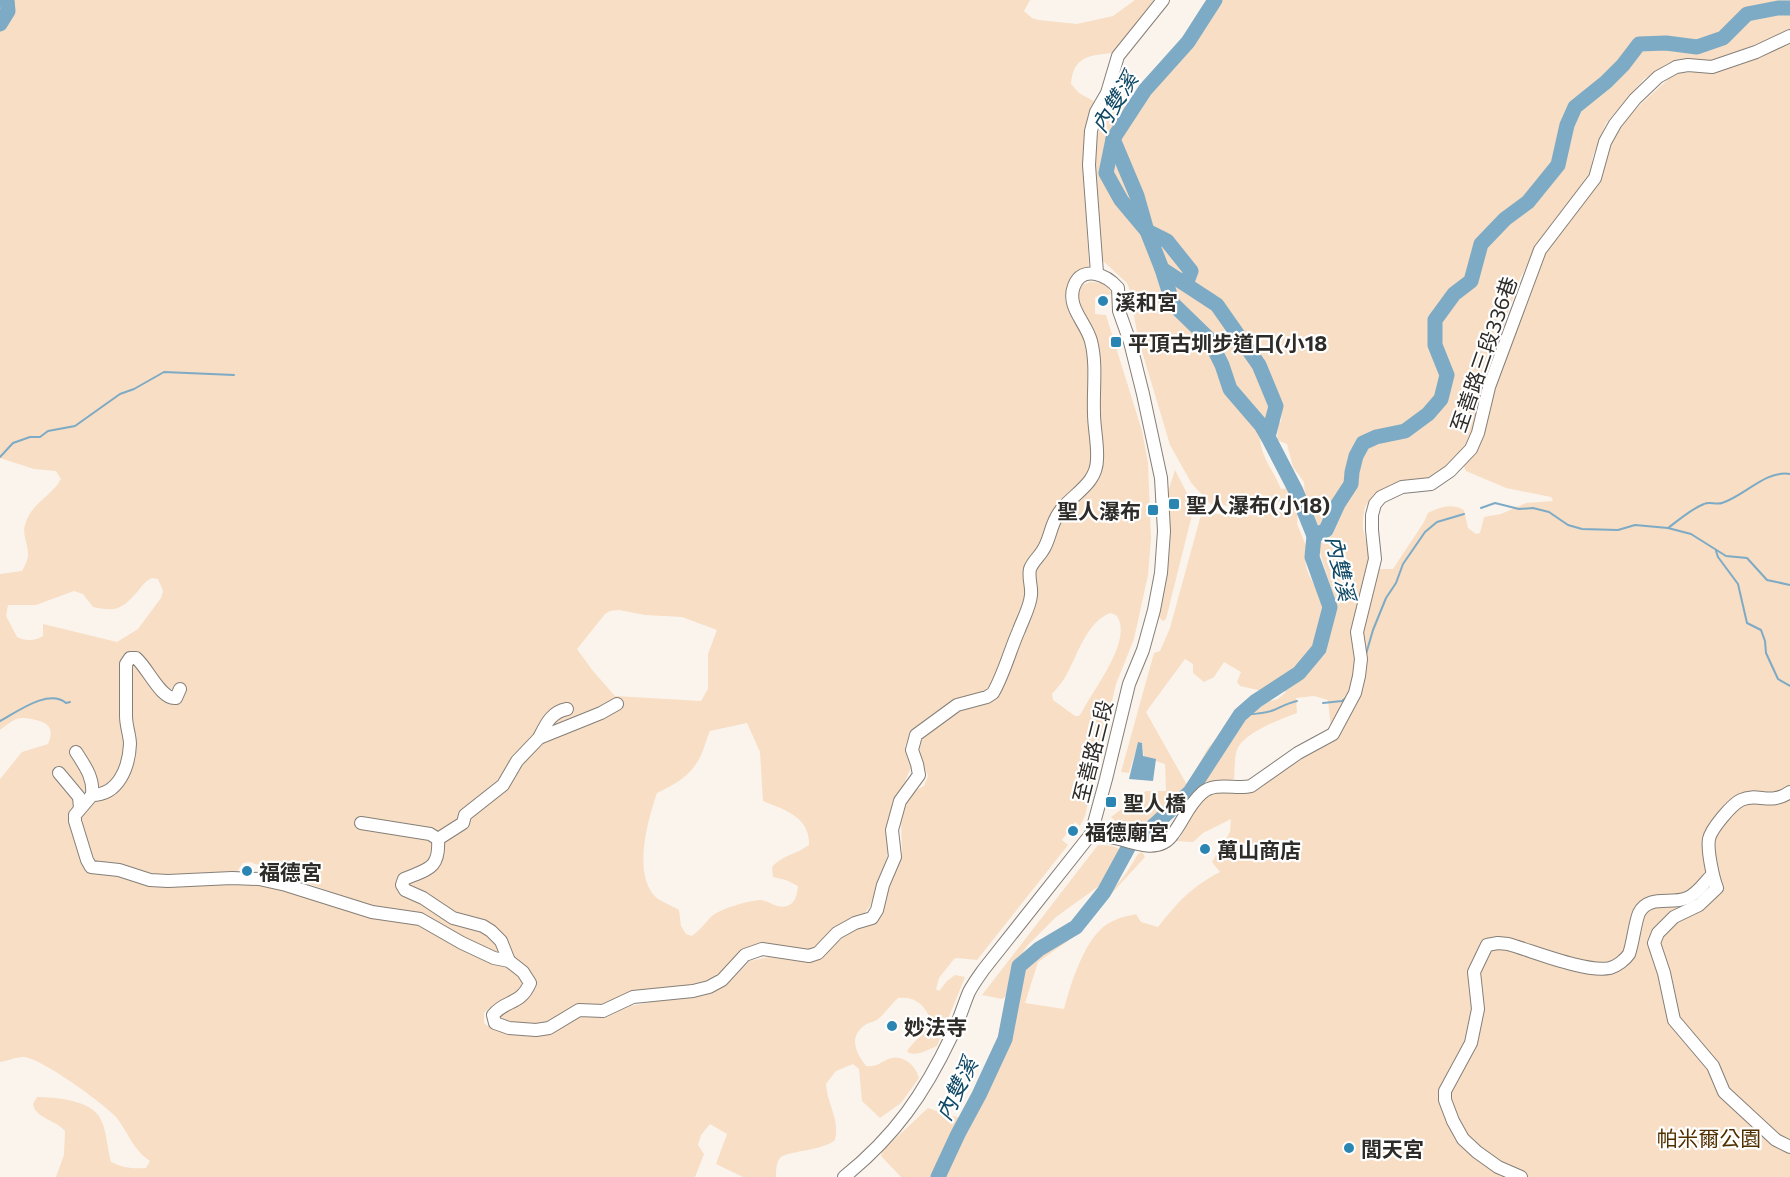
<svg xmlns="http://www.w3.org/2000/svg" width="1790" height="1177" viewBox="0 0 1790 1177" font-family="Commissioner,'Noto Sans TC',sans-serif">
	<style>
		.green { fill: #f7dec4; fill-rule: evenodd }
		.water { fill: #7daac5 }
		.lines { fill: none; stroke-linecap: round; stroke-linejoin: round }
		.stream { stroke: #7daac5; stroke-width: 2 }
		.river { stroke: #7daac5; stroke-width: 15 }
		.minor-casing { stroke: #857f78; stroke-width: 14 }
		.minor { stroke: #fff; stroke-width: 12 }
		.poi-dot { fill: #2b85b2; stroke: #fff; stroke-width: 2 }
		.labels { text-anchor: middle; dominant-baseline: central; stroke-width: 4.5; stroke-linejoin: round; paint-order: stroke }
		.poi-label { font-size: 21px; font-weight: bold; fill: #2e2c29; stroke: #fff; text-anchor: start }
		.street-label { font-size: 21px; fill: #2e2c29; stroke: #fff }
		.park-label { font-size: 21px; fill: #513000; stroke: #fff }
		.water-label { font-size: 22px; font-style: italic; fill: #0f4965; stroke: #fff }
	</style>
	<rect width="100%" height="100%" fill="#fbf4ed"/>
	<g class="green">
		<path d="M0 0H1030L1024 11 1032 18 1039 20 1077 24 1113 16 1135 0H1157L1114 53C1090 55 1073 56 1071 84L1079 93 1097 103C1078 155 1087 214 1089 269 1073 273 1065 283 1065 300L1090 349 1091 419 1094 458 1089 474 1072 496 1059 504 1047 523 1040 547 1028 564 1025 574 1024 607 991 688 983 693 966 697 950 704 926 723 910 731 905 747 911 767 901 791 893 801 887 825 886 837 889 849 881 879 870 906 864 914 828 936 816 949 803 951 756 945 741 951 726 971 717 978 705 983 628 995 602 1009 579 1008 553 1022 538 1026 522 1025 500 1018V1013C510 1009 523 1005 529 997 544 979 516 960 502 951L494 954 461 938 427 918 414 914 375 908 250 862 243 863 238 870 239 877 244 882 312 896 340 907 380 916 423 924 464 949 495 963 513 969 525 981C521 1001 496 999 484 1013V1023L488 1026 502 1030 549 1033 560 1029 580 1017H607L631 1006 719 988 728 983 750 961 774 956 806 960 817 957 849 931 872 925 881 914 889 884 902 853 901 819 903 807 915 791 924 786 928 776 919 753 922 737 966 707 988 702 1000 694 1010 661 1033 610 1035 596 1033 575 1037 563 1049 549 1061 517 1088 491 1096 480 1100 467 1096 343 1093 333 1076 305 1075 299 1082 285 1090 282 1104 283 1112 294 1095 297V314L1106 315 1142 431 1148 463 1151 539 1148 575 1134 639 1116 684 1085 816 1080 826 1075 822 1062 840 1068 845 977 960 957 958 954 959 939 978 936 989 939 991 947 981 955 975 965 977 937 1046C927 1050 917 1057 907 1052 914 1036 941 1029 924 1008 917 999 908 997 898 998 891 1004 885 1014 878 1019 875 1022 869 1022 865 1025 848 1037 856 1053 866 1066 883 1069 888 1049 908 1062 914 1066 917 1072 919 1078L901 1103 880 1118 862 1101 859 1069 853 1064 836 1071 826 1084C827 1104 840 1119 835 1140 822 1151 786 1151 780 1158 776 1163 776 1171 776 1177H743L716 1164 727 1134 710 1124 701 1135 698 1145 704 1154 695 1177H56L64 1155 65 1131C56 1120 35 1118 33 1104L37 1097C55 1097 88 1100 99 1116 107 1129 107 1148 111 1162 123 1168 133 1169 146 1168L150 1161C133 1150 128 1132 116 1117 103 1103 40 1057 23 1057 15 1057 8 1061 0 1062V779L22 752 48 744C54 730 50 723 36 720 29 718 23 717 16 719 10 722 5 726 0 730V574L22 571C25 566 28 560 28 554 28 542 21 534 26 522 32 503 52 496 61 479L56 471 34 469 0 458ZM152 578 158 579 163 591 161 598 138 629 117 642 43 624V636C35 641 25 641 17 637L6 616 8 605H36L74 591 83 594 93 607C117 612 122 609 138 591 143 585 145 581 152 578ZM619 610 645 615 682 617 717 630 708 654V689L701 701 615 696 593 671 577 649 605 614 610 611ZM1110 613 1116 615C1135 638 1092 691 1082 712L1079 716H1075L1053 700 1052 694C1056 689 1061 684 1064 679 1077 658 1085 623 1110 613ZM747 723 760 752 763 801C785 810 810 817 809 845 797 854 781 856 772 867L773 877 786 880 798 886C797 894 796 903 787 906 777 909 770 901 761 900 750 900 720 909 712 916 705 923 700 930 692 936L686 934 681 926 679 910C673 906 664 903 658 899 631 878 648 819 657 793 676 784 692 775 701 755 705 747 706 739 710 731Z"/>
		<path d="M1209 0H1790V32L1711 61 1668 63 1644 79 1606 123 1593 156 1589 177 1539 246 1520 278 1484 382 1471 436 1464 448 1448 467 1435 475 1421 481 1397 483 1373 495 1365 507 1363 518V529L1367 545 1369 559 1356 668 1349 693 1331 729 1328 700 1314 696 1296 698 1297 713C1281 719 1243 733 1237 750 1234 758 1235 771 1234 779L1195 786 1183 798 1141 829 1134 831 1124 828 1111 817 1146 791H1166L1165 764 1144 757 1142 743H1138L1129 773 1121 772 1154 653 1160 651 1170 628 1202 511 1239 518 1296 502 1298 507 1297 524 1307 548C1302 565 1309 576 1318 591L1329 582 1319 549 1323 538 1305 498 1304 482 1293 467 1287 444 1277 440 1278 423 1281 422 1282 409 1280 407H1276C1272 412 1267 417 1264 422 1251 445 1273 469 1281 489L1291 488 1293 499 1242 507 1211 504 1192 484 1170 445 1138 338 1129 288 1127 283 1102 260C1099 223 1089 162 1100 127 1103 118 1109 110 1114 102L1125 106 1157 77ZM1185 659 1193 664V673L1204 682 1214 677 1224 662 1241 672 1237 682 1240 686 1258 690 1279 686 1286 692 1278 699 1248 707 1240 713 1208 748 1187 785 1146 712Z"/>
		<path d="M1790 42V1177H901L881 1156 882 1151 928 1108 951 1116 970 1119 976 1111C987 1088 1002 1064 1009 1040 1017 1013 1019 972 1036 948 1048 931 1068 926 1084 915 1107 900 1125 877 1138 854L1142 852 1145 857 1068 941 1038 962 1025 1003 1064 1009C1071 983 1086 932 1113 921 1120 917 1129 916 1136 914L1141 922 1158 927C1178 902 1191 887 1220 872L1212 862 1230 832 1231 819 1203 833 1193 842 1176 841 1180 838 1191 815 1201 802 1211 794 1230 791 1248 793 1334 736 1365 659 1363 633 1377 569H1393L1424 522 1428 513C1440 507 1451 503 1464 510L1468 528 1476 534 1480 533 1484 517 1501 514 1526 503 1553 501 1551 497 1506 488 1466 471 1463 465 1544 251 1575 213 1617 126 1675 73 1712 71Z"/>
		<path d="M1175 470 1194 507 1166 619 1163 621 1157 615 1169 516 1168 492Z"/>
		<path d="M1098 845C1107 845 1119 845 1123 854L1099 886 1056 917 1027 946 1015 964 1005 997 1002 999 982 995Z"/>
	</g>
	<path class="water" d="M1138 742 1142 743 1143 756 1156 759 1153 781 1129 779Z"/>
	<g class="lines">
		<g class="stream">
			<path d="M1778 8 1779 4"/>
			<path d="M0 457 13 443 30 437H40L48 431 75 426 120 394 134 389 164 372 234 375"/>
			<path d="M1481 508 1495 503 1519 509 1533 508 1549 512 1568 525 1582 529 1618 530 1635 525 1668 528 1691 534 1726 556 1747 558 1767 580 1790 585"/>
			<path d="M1668 528C1679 520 1691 509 1704 504 1709 501 1716 505 1722 503 1745 496 1765 470 1790 474"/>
			<path d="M1716 551 1718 557 1738 584 1747 623 1761 630 1765 641 1766 653 1778 679 1790 686"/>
			<path d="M1366 654 1373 630 1386 598 1396 583 1403 564 1425 532 1437 522 1464 514"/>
			<path d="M1323 703 1342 701 1347 697"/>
			<path d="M1240 715C1252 714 1264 714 1274 710 1283 706 1288 703 1297 701"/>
			<path d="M0 721C17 712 49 688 66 703L70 702"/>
		</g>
		<g class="river">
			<path d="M0 24 8 11 7 0"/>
			<path d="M1113 139 1137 196 1147 231 1167 241 1191 271 1186 284"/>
			<path d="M1162 269 1173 304 1209 339 1222 365 1230 389 1261 425 1268 437"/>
			<path d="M1314 536 1326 530 1338 504 1351 484 1352 472 1356 456 1363 443 1376 437 1405 431 1428 414 1441 399 1447 375 1435 345V320L1454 294 1471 281 1481 244 1505 219 1528 202 1558 165 1567 125 1575 107 1606 82 1623 65 1639 44 1666 43 1697 47 1723 38 1747 14 1778 8H1790"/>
			<path d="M938 1177 958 1134 979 1095 1005 1039 1019 966 1039 949 1076 927 1104 892 1134 837 1149 830 1190 792 1240 715 1256 701 1299 673 1319 649 1330 607 1312 557 1314 536 1296 491 1268 437 1276 406 1259 365 1217 305 1162 269 1147 231 1121 200 1106 173 1113 139 1145 90 1188 42 1215 0"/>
		</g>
		<g class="minor-casing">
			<g id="minor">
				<path d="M1097 273 1089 165 1091 131 1096 112 1107 93 1118 56 1163 0"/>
				<path d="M180 689 176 698C161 700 148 668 136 658H130L126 664C126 681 126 699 126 716 126 726 130 736 130 744 129 768 118 795 92 795L75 815V821L87 860 91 867 119 870 150 880 168 881 232 878 259 879 286 885 372 912 420 919 462 943 494 958 509 961 523 972 530 983C520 1006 506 999 493 1015L495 1023 509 1028 536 1030 549 1028 579 1010 603 1011 633 997 693 991 709 987 722 980 745 955 762 949 809 956 818 953 837 933 855 923 872 918 877 910 883 885 895 857 892 830 900 801 919 775 917 764 912 750 916 735 957 705 987 697 993 693C1004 674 1010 650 1019 630 1023 619 1030 607 1031 595 1032 586 1028 578 1030 569 1033 561 1039 557 1043 550 1049 541 1050 530 1055 520 1065 496 1097 488 1097 459 1098 444 1094 428 1094 413 1093 390 1097 364 1091 341 1086 322 1066 307 1074 286 1082 264 1107 275 1118 288L1119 311 1130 342 1143 394 1161 478 1164 531 1161 573 1154 610 1143 650 1129 684 1106 779 1091 834 984 969C979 976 973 984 969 992 963 1006 959 1021 952 1035 924 1094 895 1136 844 1177"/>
				<path d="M539 738C546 724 551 712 567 709"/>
				<path d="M76 752C85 766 94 778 92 795"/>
				<path d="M59 773 79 797 80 808"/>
				<path d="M1790 792C1770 806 1758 792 1741 800 1732 804 1711 829 1709 839 1707 850 1713 878 1717 888L1699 905 1674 917 1658 933 1654 943 1664 973 1674 1020 1713 1066 1724 1092 1776 1140 1790 1147"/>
				<path d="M361 823 430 834 438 839"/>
				<path d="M1091 834C1101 836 1112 837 1123 840 1139 845 1161 852 1173 834 1183 821 1189 804 1202 793 1215 781 1237 790 1251 786L1298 753 1333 734 1355 693 1359 676 1361 659 1357 632 1375 559 1372 530V515L1375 504 1381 497 1402 487 1431 484 1450 471 1471 449 1478 433 1489 387 1540 250 1595 178 1605 142 1615 124 1635 99 1658 77 1676 67 1688 65 1712 67 1756 52 1790 36"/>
				<path d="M509 961 501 941 491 931 483 926 453 918 423 898 405 890 402 885 404 879C428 869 440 869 438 839L463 823 465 815 503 785 517 761 539 738 601 713 617 704"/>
				<path d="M1521 1177 1498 1167 1477 1152 1463 1139 1453 1121 1445 1100V1091L1471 1043 1478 1009 1474 972 1487 945 1498 943 1508 944C1533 951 1586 973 1610 968 1617 966 1625 960 1629 954 1633 943 1635 922 1639 913 1649 894 1671 905 1687 898 1697 894 1704 883 1712 875"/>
			</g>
		</g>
		<use href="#minor" class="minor"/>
	</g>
	<g class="poi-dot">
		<circle cx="1103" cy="301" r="6"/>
		<rect x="1110" y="336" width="12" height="12" rx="3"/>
		<rect x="1168" y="498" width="12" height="12" rx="3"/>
		<rect x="1147" y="504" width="12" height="12" rx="3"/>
		<rect x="1105" y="796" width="12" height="12" rx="3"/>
		<circle cx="1073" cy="831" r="6"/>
		<circle cx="1205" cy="849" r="6"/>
		<circle cx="247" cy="871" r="6"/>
		<circle cx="892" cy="1026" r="6"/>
		<circle cx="1349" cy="1148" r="6"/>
	</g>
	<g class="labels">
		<g class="poi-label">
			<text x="1115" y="301">溪和宮</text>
			<text x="1128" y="342">平頂古圳步道口(小18</text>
			<text x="1186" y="504">聖人瀑布(小18)</text>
			<text x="1141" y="510" text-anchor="end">聖人瀑布</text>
			<text x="1123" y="802">聖人橋</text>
			<text x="1085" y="831">福德廟宮</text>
			<text x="1217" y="849">萬山商店</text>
			<text x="259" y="871">福德宮</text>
			<text x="904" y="1026">妙法寺</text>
			<text x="1361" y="1148">閭天宮</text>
		</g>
		<g class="street-label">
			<text transform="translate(1483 354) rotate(-71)">至善路三段336巷</text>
			<text transform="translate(1092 751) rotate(-76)">至善路三段</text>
		</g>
		<g class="park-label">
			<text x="1709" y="1137">帕米爾公園</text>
		</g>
		<g class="water-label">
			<text transform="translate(1114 102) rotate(-58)">內雙溪</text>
			<text transform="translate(1341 568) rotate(78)">內雙溪</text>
			<text transform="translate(956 1089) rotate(-64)">內雙溪</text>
		</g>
	</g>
</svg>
